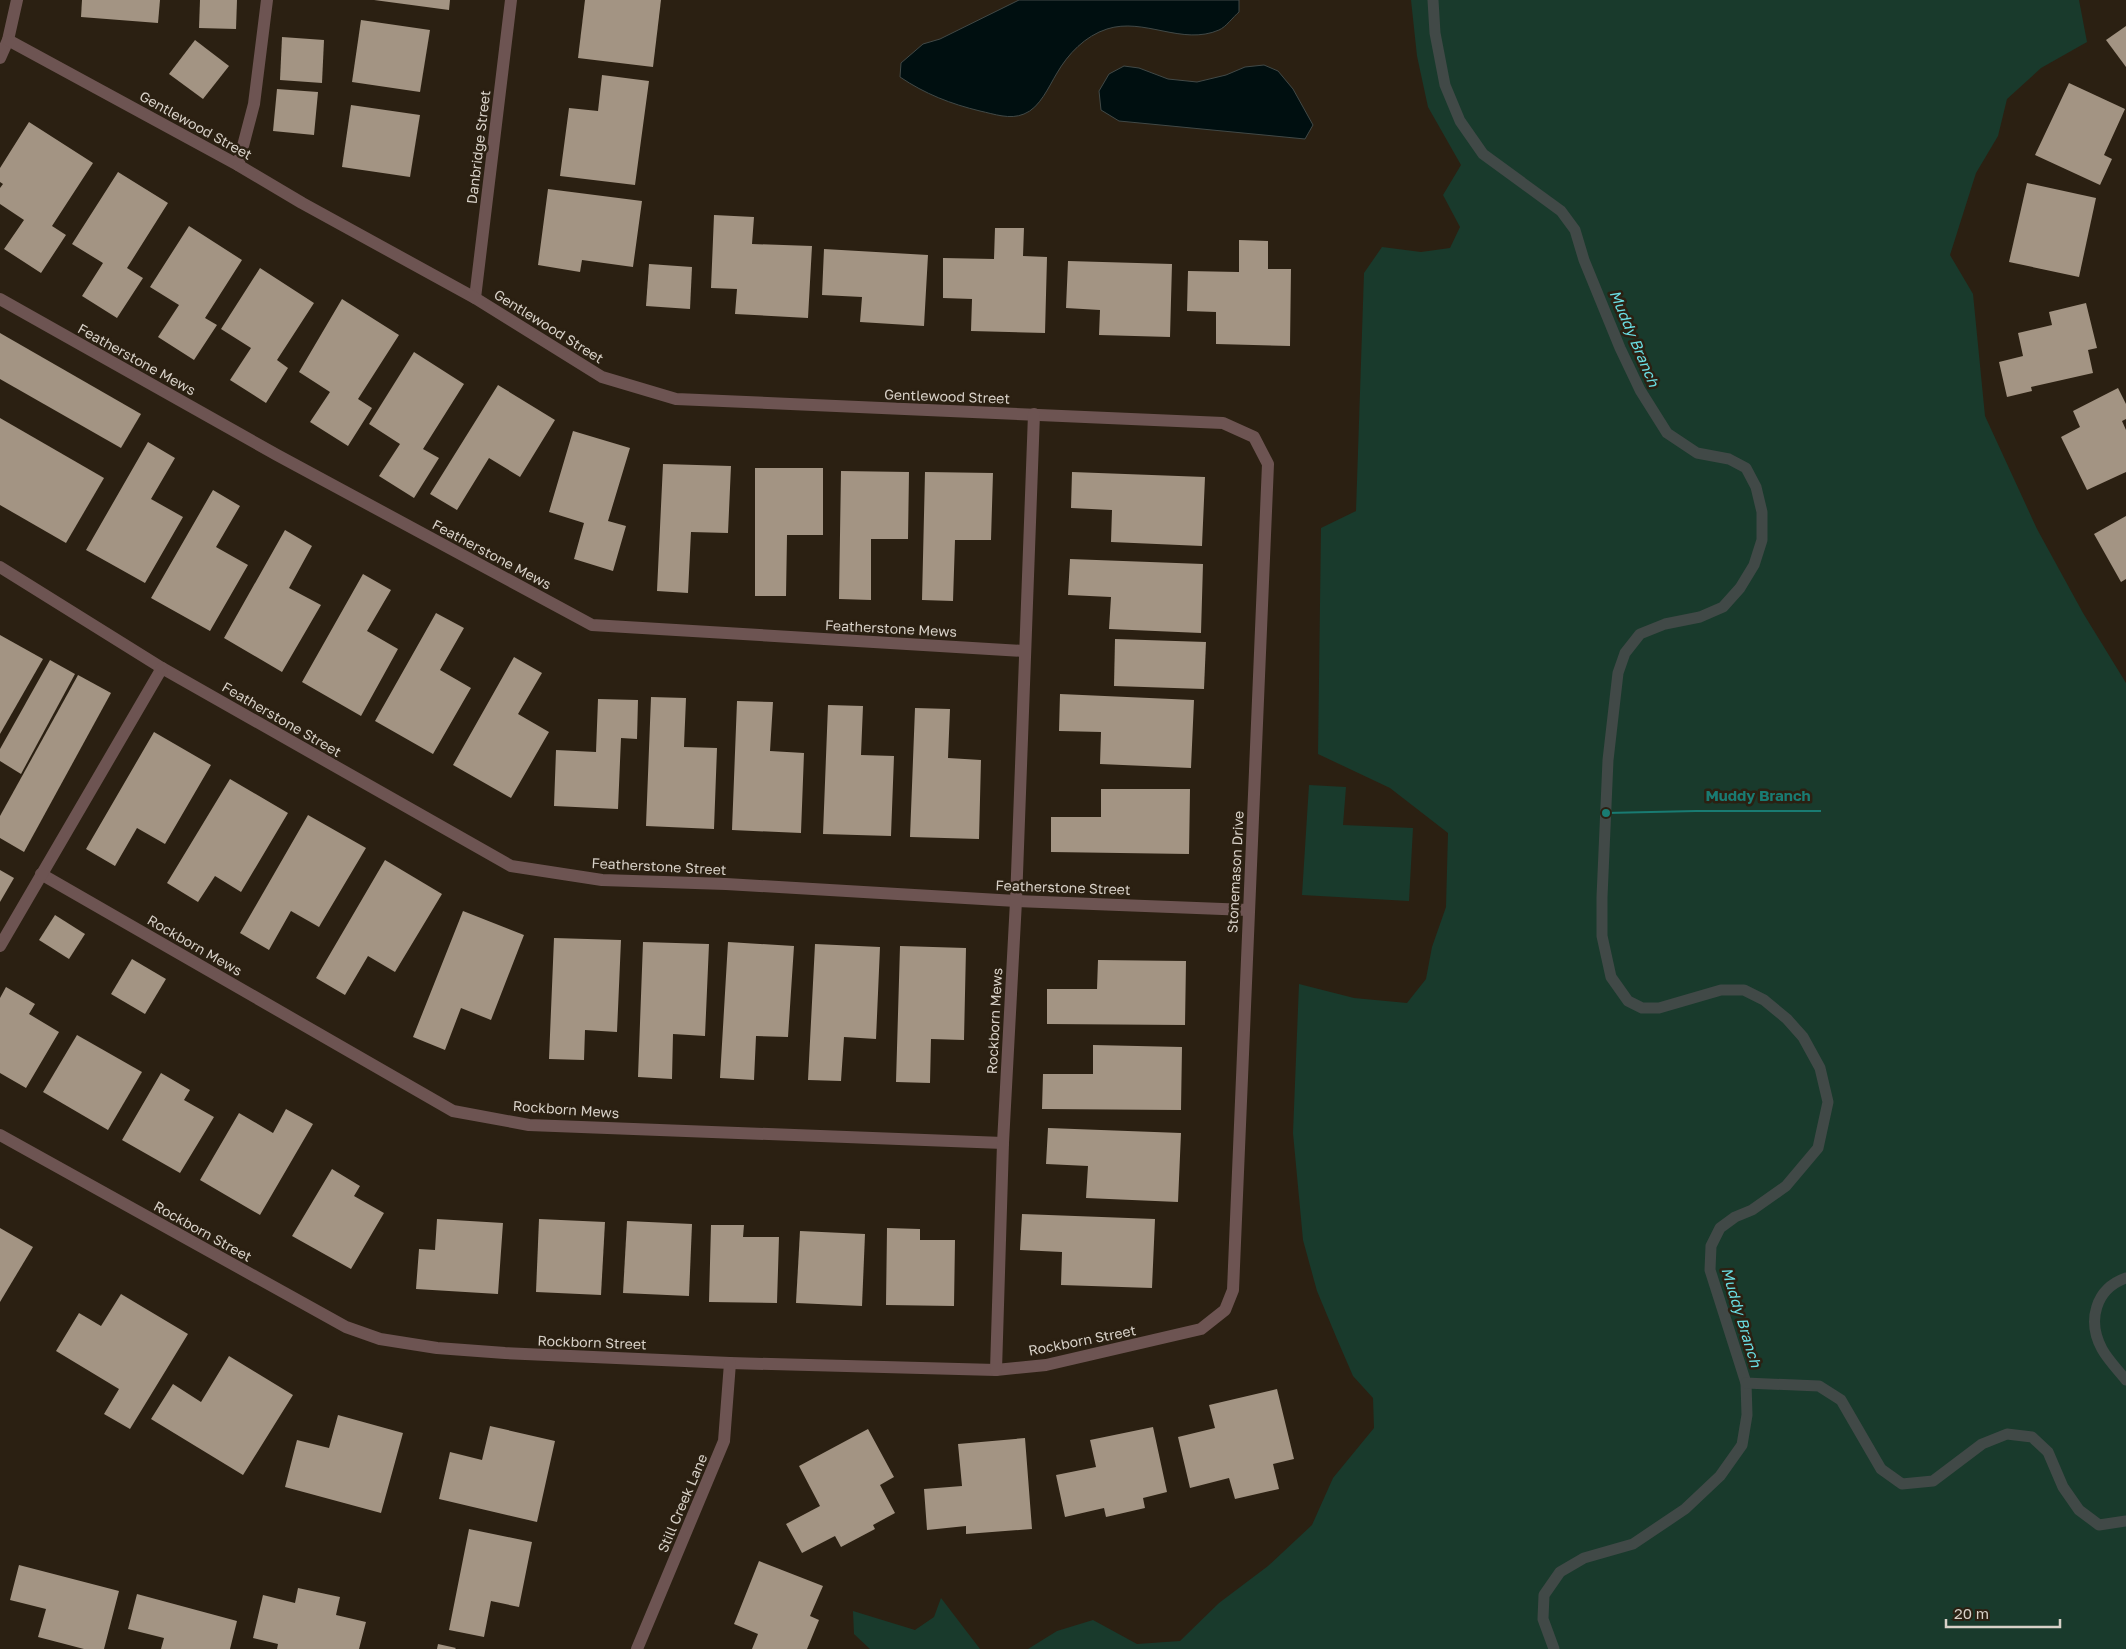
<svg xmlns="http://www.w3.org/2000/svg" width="2126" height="1649" viewBox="0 0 2126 1649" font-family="'Golos Text',sans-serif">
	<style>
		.green { fill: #193a2c }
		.water { fill: #000f10; stroke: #414947 }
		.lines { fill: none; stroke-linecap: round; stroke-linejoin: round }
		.stream { stroke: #414947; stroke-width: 11 }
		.building { fill: #a39483 }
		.minor { stroke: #6d5452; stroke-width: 12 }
		.labels { text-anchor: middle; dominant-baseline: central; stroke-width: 5; stroke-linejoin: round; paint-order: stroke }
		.street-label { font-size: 14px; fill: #d8d1c8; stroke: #2b2012 }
		.water-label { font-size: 15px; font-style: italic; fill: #6adde2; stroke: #2b2012 }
		.leader { fill: none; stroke: #197b72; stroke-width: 2 }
		.callout-dot { fill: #197b72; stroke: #2b2012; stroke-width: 2 }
		.callout-label { font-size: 15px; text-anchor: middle; font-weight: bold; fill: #197b72; stroke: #2b2012; stroke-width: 5; stroke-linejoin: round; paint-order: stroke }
	</style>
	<rect width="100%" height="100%" fill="#2b2012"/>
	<g class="green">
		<path d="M1411 0H2079L2087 42 2041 68 2007 99 1998 136 1976 173 1950 255 1973 294 1985 416 2037 529 2083 613 2126 683V1649H1028L1057 1631 1093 1620 1137 1644 1180 1641 1219 1603 1268 1566 1312 1525 1333 1478 1374 1428 1373 1398 1353 1376 1337 1339 1317 1291 1303 1240 1293 1133 1299 984 1354 998 1407 1003 1426 979 1432 947 1446 907 1448 833 1390 788 1318 754 1321 528 1356 511 1364 273 1382 247 1421 252 1450 248 1460 227 1443 195 1461 165 1428 107 1417 56Z"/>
		<path d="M1309 785 1346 787 1343 825 1413 828 1409 901 1302 895Z"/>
		<path d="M941 1598 980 1649H870L854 1634 853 1611 915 1630 934 1617Z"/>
	</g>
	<g class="water">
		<path d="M1019 0H1239V12C1233 17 1226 27 1219 30 1182 46 1144 17 1107 29 1085 36 1068 54 1057 73 1049 86 1040 108 1024 114 1010 120 994 114 980 111 951 104 925 94 900 77L901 63 923 44 940 39Z"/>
		<path d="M1264 65 1278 71 1293 89 1313 125 1305 139 1119 121 1101 110 1099 91 1109 74 1124 66 1139 68 1168 79 1197 82 1226 75 1245 67Z"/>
	</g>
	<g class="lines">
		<g class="stream">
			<path d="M1433 0 1435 33 1445 85 1460 121 1483 154 1561 211 1575 230 1584 260 1620 348 1640 390 1667 433 1697 453 1729 459 1746 468 1756 487 1762 512V540L1754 565 1740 588 1723 607 1700 617 1665 624 1640 634 1625 653 1618 673 1608 760 1602 897V936L1611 977 1628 1001 1642 1008H1659L1721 990H1744L1764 1000 1787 1019 1803 1037 1820 1068 1828 1102 1818 1148 1786 1186 1752 1210 1735 1217 1720 1228 1711 1246 1710 1270 1746 1383 1747 1415 1742 1445 1720 1476 1685 1509 1633 1544 1584 1558 1560 1572 1544 1595 1543 1619 1554 1649"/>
			<path d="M2126 1278C2095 1289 2087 1321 2102 1349 2108 1360 2118 1370 2126 1380"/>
			<path d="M1746 1383 1819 1386 1841 1400 1881 1469 1902 1484 1933 1481 1982 1444 2007 1434 2032 1437 2048 1452 2063 1487 2079 1510 2099 1525 2126 1521"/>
		</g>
	</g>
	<g class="building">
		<path d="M82 0H160L158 23 81 17Z"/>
		<path d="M200 0H237L236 29 199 28Z"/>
		<path d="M374 0H450L449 10Z"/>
		<path d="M585 0H661L653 67 578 58Z"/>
		<path d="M361 20 430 30 420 92 352 82Z"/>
		<path d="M2126 26V67L2106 40Z"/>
		<path d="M282 37 324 40 322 83 280 80Z"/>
		<path d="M195 40 229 66 203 99 169 74Z"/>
		<path d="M602 75 649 81 635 185 560 176 569 108 598 111Z"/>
		<path d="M2069 83 2125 109 2104 155 2112 159 2100 185 2035 155Z"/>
		<path d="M277 89 318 92 314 135 273 131Z"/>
		<path d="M351 105 420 115 410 177 342 167Z"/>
		<path d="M29 122 93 163 52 226 66 235 41 273 4 249 24 220 0 204V188L3 184 0 182V168Z"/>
		<path d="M118 172 168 203 127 268 143 278 117 318 82 296 103 263 72 244Z"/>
		<path d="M2027 183 2096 198 2079 277 2009 262Z"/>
		<path d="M548 189 642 201 633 267 582 260 580 272 538 265Z"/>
		<path d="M714 215 754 217 752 244 812 246 808 318 735 314 737 289 711 288Z"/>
		<path d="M189 226 242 260 205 318 217 325 194 360 158 337 179 305 150 287Z"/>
		<path d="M995 228H1024L1023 256 1047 257 1045 333 971 331 972 299 943 298V258L994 259Z"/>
		<path d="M1239 240 1268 241V269H1291L1290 346 1216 344V312L1187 311 1188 271 1239 272Z"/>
		<path d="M824 249 928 255 924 326 860 322 862 297 822 295Z"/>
		<path d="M1068 261 1172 264 1170 337 1099 335 1100 310 1066 308Z"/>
		<path d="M649 264 692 267 690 309 646 306Z"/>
		<path d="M260 268 314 303 277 360 288 368 266 403 230 380 251 348 221 329Z"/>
		<path d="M342 299 399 335 358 399 372 408 348 446 310 422 330 392 299 372Z"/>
		<path d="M2086 303 2097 348 2088 350 2093 373 2031 387 2032 391 2007 397 1999 362 2023 356 2018 333 2052 325 2049 312Z"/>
		<path d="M0 333 141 414 121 448 0 379Z"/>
		<path d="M414 352 464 384 423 449 439 458 414 498 379 476 400 444 369 424Z"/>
		<path d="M498 385 555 420 520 477 489 458 457 510 430 494Z"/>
		<path d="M2118 388 2126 404V419L2122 421 2126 430V472L2087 490 2061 437 2080 427 2073 411Z"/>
		<path d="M0 418 104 478 66 543 0 505Z"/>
		<path d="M573 431 630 448 608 521 626 526 613 571 574 559 584 523 549 512Z"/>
		<path d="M148 442 175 458 151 499 183 517 145 583 86 550Z"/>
		<path d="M663 464 731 466 728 533 691 532 688 593 657 591Z"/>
		<path d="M755 468H823V535H787L786 596H755Z"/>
		<path d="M841 471 909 472 908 539H871V600L839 599Z"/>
		<path d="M925 472 993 473 991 540H955L953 601 922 600Z"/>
		<path d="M1072 472 1205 477 1202 546 1111 542 1112 510 1071 508Z"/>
		<path d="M213 490 240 506 216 547 248 565 210 631 151 598Z"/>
		<path d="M2126 516V579L2121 582 2094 534Z"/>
		<path d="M285 530 312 546 289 588 321 605 282 672 224 638Z"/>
		<path d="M1070 559 1203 564 1201 633 1109 629 1111 597 1068 595Z"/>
		<path d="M363 574 391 590 367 631 398 649 361 716 302 682Z"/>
		<path d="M436 613 464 628 440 670 471 688 433 754 375 721Z"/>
		<path d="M0 635 43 659 0 734Z"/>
		<path d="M1115 639 1206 642 1204 689 1114 686Z"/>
		<path d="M514 657 542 673 518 714 549 732 511 798 453 765Z"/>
		<path d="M50 660 75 674 21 774 0 761V749Z"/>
		<path d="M78 675 111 693 24 852 0 838V816Z"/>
		<path d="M1060 694 1194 700 1191 768 1100 764 1101 732 1059 731Z"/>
		<path d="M651 697 686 698 684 747 717 748 714 829 646 826Z"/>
		<path d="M598 699 638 700 637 739 621 738 618 809 554 806 556 750 596 752Z"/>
		<path d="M737 701 773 702 770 751 804 753 801 833 732 830Z"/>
		<path d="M828 705 863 706 861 755 894 756 891 836 823 834Z"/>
		<path d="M915 708 950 709 948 758 981 760 979 839 910 837Z"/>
		<path d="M154 732 211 765 165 844 137 828 115 866 86 849Z"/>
		<path d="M230 779 288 813 241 892 215 876 198 902 167 883Z"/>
		<path d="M1101 789H1190L1189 854 1051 852V817H1101Z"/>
		<path d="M308 815 366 848 319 927 291 911 269 950 240 933Z"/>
		<path d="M385 860 442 894 395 972 368 956 345 995 316 978Z"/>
		<path d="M0 870 14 878 0 902Z"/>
		<path d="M463 911 524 935 491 1020 461 1008 445 1050 413 1037Z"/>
		<path d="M55 915 85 934 69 959 39 940Z"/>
		<path d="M554 938 621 940 617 1032 585 1030 584 1060 549 1059Z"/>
		<path d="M643 942 709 944 705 1036 673 1034 672 1079 638 1077Z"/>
		<path d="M728 942 794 946 788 1037 756 1036 754 1080 720 1078Z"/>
		<path d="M815 944 880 947 876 1039 844 1037 841 1081 808 1080Z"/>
		<path d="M900 946 966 948 964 1040 931 1039 930 1083 896 1082Z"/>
		<path d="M132 959 166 979 145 1014 111 994Z"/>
		<path d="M1098 960 1186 961 1185 1025 1047 1024V989H1097Z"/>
		<path d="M6 987 35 1004 29 1014 59 1032 26 1088 0 1073V998Z"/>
		<path d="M77 1035 142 1072 108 1130 43 1092Z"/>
		<path d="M1093 1045 1182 1047 1181 1110 1042 1109 1043 1074H1093Z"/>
		<path d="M161 1073 190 1090 184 1100 214 1117 180 1173 122 1140Z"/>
		<path d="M286 1109 313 1124 260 1215 200 1180 239 1113 273 1133Z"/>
		<path d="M1048 1128 1181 1133 1178 1202 1086 1198 1088 1166 1046 1164Z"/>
		<path d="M332 1169 360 1186 354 1196 384 1213 351 1269 292 1236Z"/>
		<path d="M1022 1214 1155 1219 1152 1288 1061 1285 1062 1252 1020 1250Z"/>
		<path d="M437 1219 503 1223 498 1294 416 1289 419 1249 435 1250Z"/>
		<path d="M539 1219 605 1222 601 1295 536 1292Z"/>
		<path d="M627 1221 692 1224 689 1296 623 1293Z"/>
		<path d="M711 1225H744L743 1237H779L777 1303 709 1302Z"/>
		<path d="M0 1228 33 1247 0 1302Z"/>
		<path d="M887 1228 920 1229V1240H955L954 1306 886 1305Z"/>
		<path d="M800 1231 865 1234 862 1306 796 1303Z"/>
		<path d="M121 1294 188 1334 130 1429 104 1414 119 1389 56 1351 79 1313 101 1326Z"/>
		<path d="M229 1356 293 1395 243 1475 151 1419 173 1384 201 1402Z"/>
		<path d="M1277 1389 1294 1459 1273 1464 1279 1489 1235 1499 1229 1478 1190 1488 1178 1437 1215 1428 1209 1405Z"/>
		<path d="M338 1415 403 1433 381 1513 285 1487 297 1440 329 1448Z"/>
		<path d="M490 1426 555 1441 537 1522 439 1499 450 1452 482 1460Z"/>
		<path d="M1153 1427 1167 1492 1143 1498 1145 1508 1106 1517 1104 1508 1065 1517 1056 1475 1096 1467 1090 1440Z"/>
		<path d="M868 1429 894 1477 880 1485 895 1513 873 1525 875 1529 841 1547 835 1536 802 1553 786 1524 820 1506 799 1466Z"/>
		<path d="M1025 1438 1032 1529 966 1534V1526L927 1530 924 1489 962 1486 958 1444Z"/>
		<path d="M469 1529 532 1542 519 1607 491 1601 484 1637 449 1630Z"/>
		<path d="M759 1561 823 1586 810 1616 819 1620 807 1649H752L758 1634 734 1624Z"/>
		<path d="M19 1565 119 1591 104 1649H84L38 1637 46 1609 10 1600Z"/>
		<path d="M298 1588 340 1597 336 1615 366 1622 359 1649H277L278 1644 253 1638 263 1595 295 1603Z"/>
		<path d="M137 1594 237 1621 230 1649H161L164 1638 128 1629Z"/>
		<path d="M438 1644 456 1648 455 1649H437Z"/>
	</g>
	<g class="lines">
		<g class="minor">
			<path d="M0 58 8 40 17 0"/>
			<path d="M238 165 254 104 267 0"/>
			<path d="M475 298 511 0"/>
			<path d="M0 299 277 455 592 625 1024 651"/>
			<path d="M0 567 162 668 511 866 602 880 726 884 1016 901 1248 910"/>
			<path d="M41 874 453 1111 529 1125 1003 1143"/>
			<path d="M0 946 162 668"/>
			<path d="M0 1135 346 1327 380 1339 437 1348 505 1353 730 1363 996 1370 1046 1365 1201 1329 1225 1310 1233 1290 1268 464 1254 437 1223 423 676 399 602 377 475 298 302 203 238 165 8 40"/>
			<path d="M996 1370 1003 1143 1016 901 1034 414"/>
			<path d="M637 1649 724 1441 730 1363"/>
		</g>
	</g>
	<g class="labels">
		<g class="street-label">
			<text transform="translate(196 125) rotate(29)">Gentlewood Street</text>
			<text transform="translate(478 147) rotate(-83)">Danbridge Street</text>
			<text transform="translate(549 326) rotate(32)">Gentlewood Street</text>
			<text transform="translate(137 359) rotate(29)">Featherstone Mews</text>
			<text transform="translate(947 396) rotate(2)">Gentlewood Street</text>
			<text transform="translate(492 554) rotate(28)">Featherstone Mews</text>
			<text transform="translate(891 628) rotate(3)">Featherstone Mews</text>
			<text transform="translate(282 719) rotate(30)">Featherstone Street</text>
			<text transform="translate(659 866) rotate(3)">Featherstone Street</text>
			<text transform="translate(1235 872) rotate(-87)">Stonemason Drive</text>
			<text transform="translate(1063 887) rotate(2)">Featherstone Street</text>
			<text transform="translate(195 945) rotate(30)">Rockborn Mews</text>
			<text transform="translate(994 1021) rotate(-87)">Rockborn Mews</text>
			<text transform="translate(566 1109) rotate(4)">Rockborn Mews</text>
			<text transform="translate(203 1231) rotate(29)">Rockborn Street</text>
			<text transform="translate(1082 1340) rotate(-11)">Rockborn Street</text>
			<text transform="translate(592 1342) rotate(2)">Rockborn Street</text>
			<text transform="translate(682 1503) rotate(-67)">Still Creek Lane</text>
		</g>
		<g class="water-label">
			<text transform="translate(1635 338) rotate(67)">Muddy Branch</text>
			<text transform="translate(1742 1317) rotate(73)">Muddy Branch</text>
		</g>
	</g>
	<path class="leader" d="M1606 813L1696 811H1821"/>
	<circle class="callout-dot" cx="1606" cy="813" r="5"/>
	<g class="callout-label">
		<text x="1758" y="801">Muddy Branch</text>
	</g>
	<path d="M1946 1619v8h114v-8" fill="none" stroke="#d8d1c8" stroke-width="2.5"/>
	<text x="1954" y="1619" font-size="15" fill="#d8d1c8" stroke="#2b2012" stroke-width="4" paint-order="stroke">20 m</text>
</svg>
